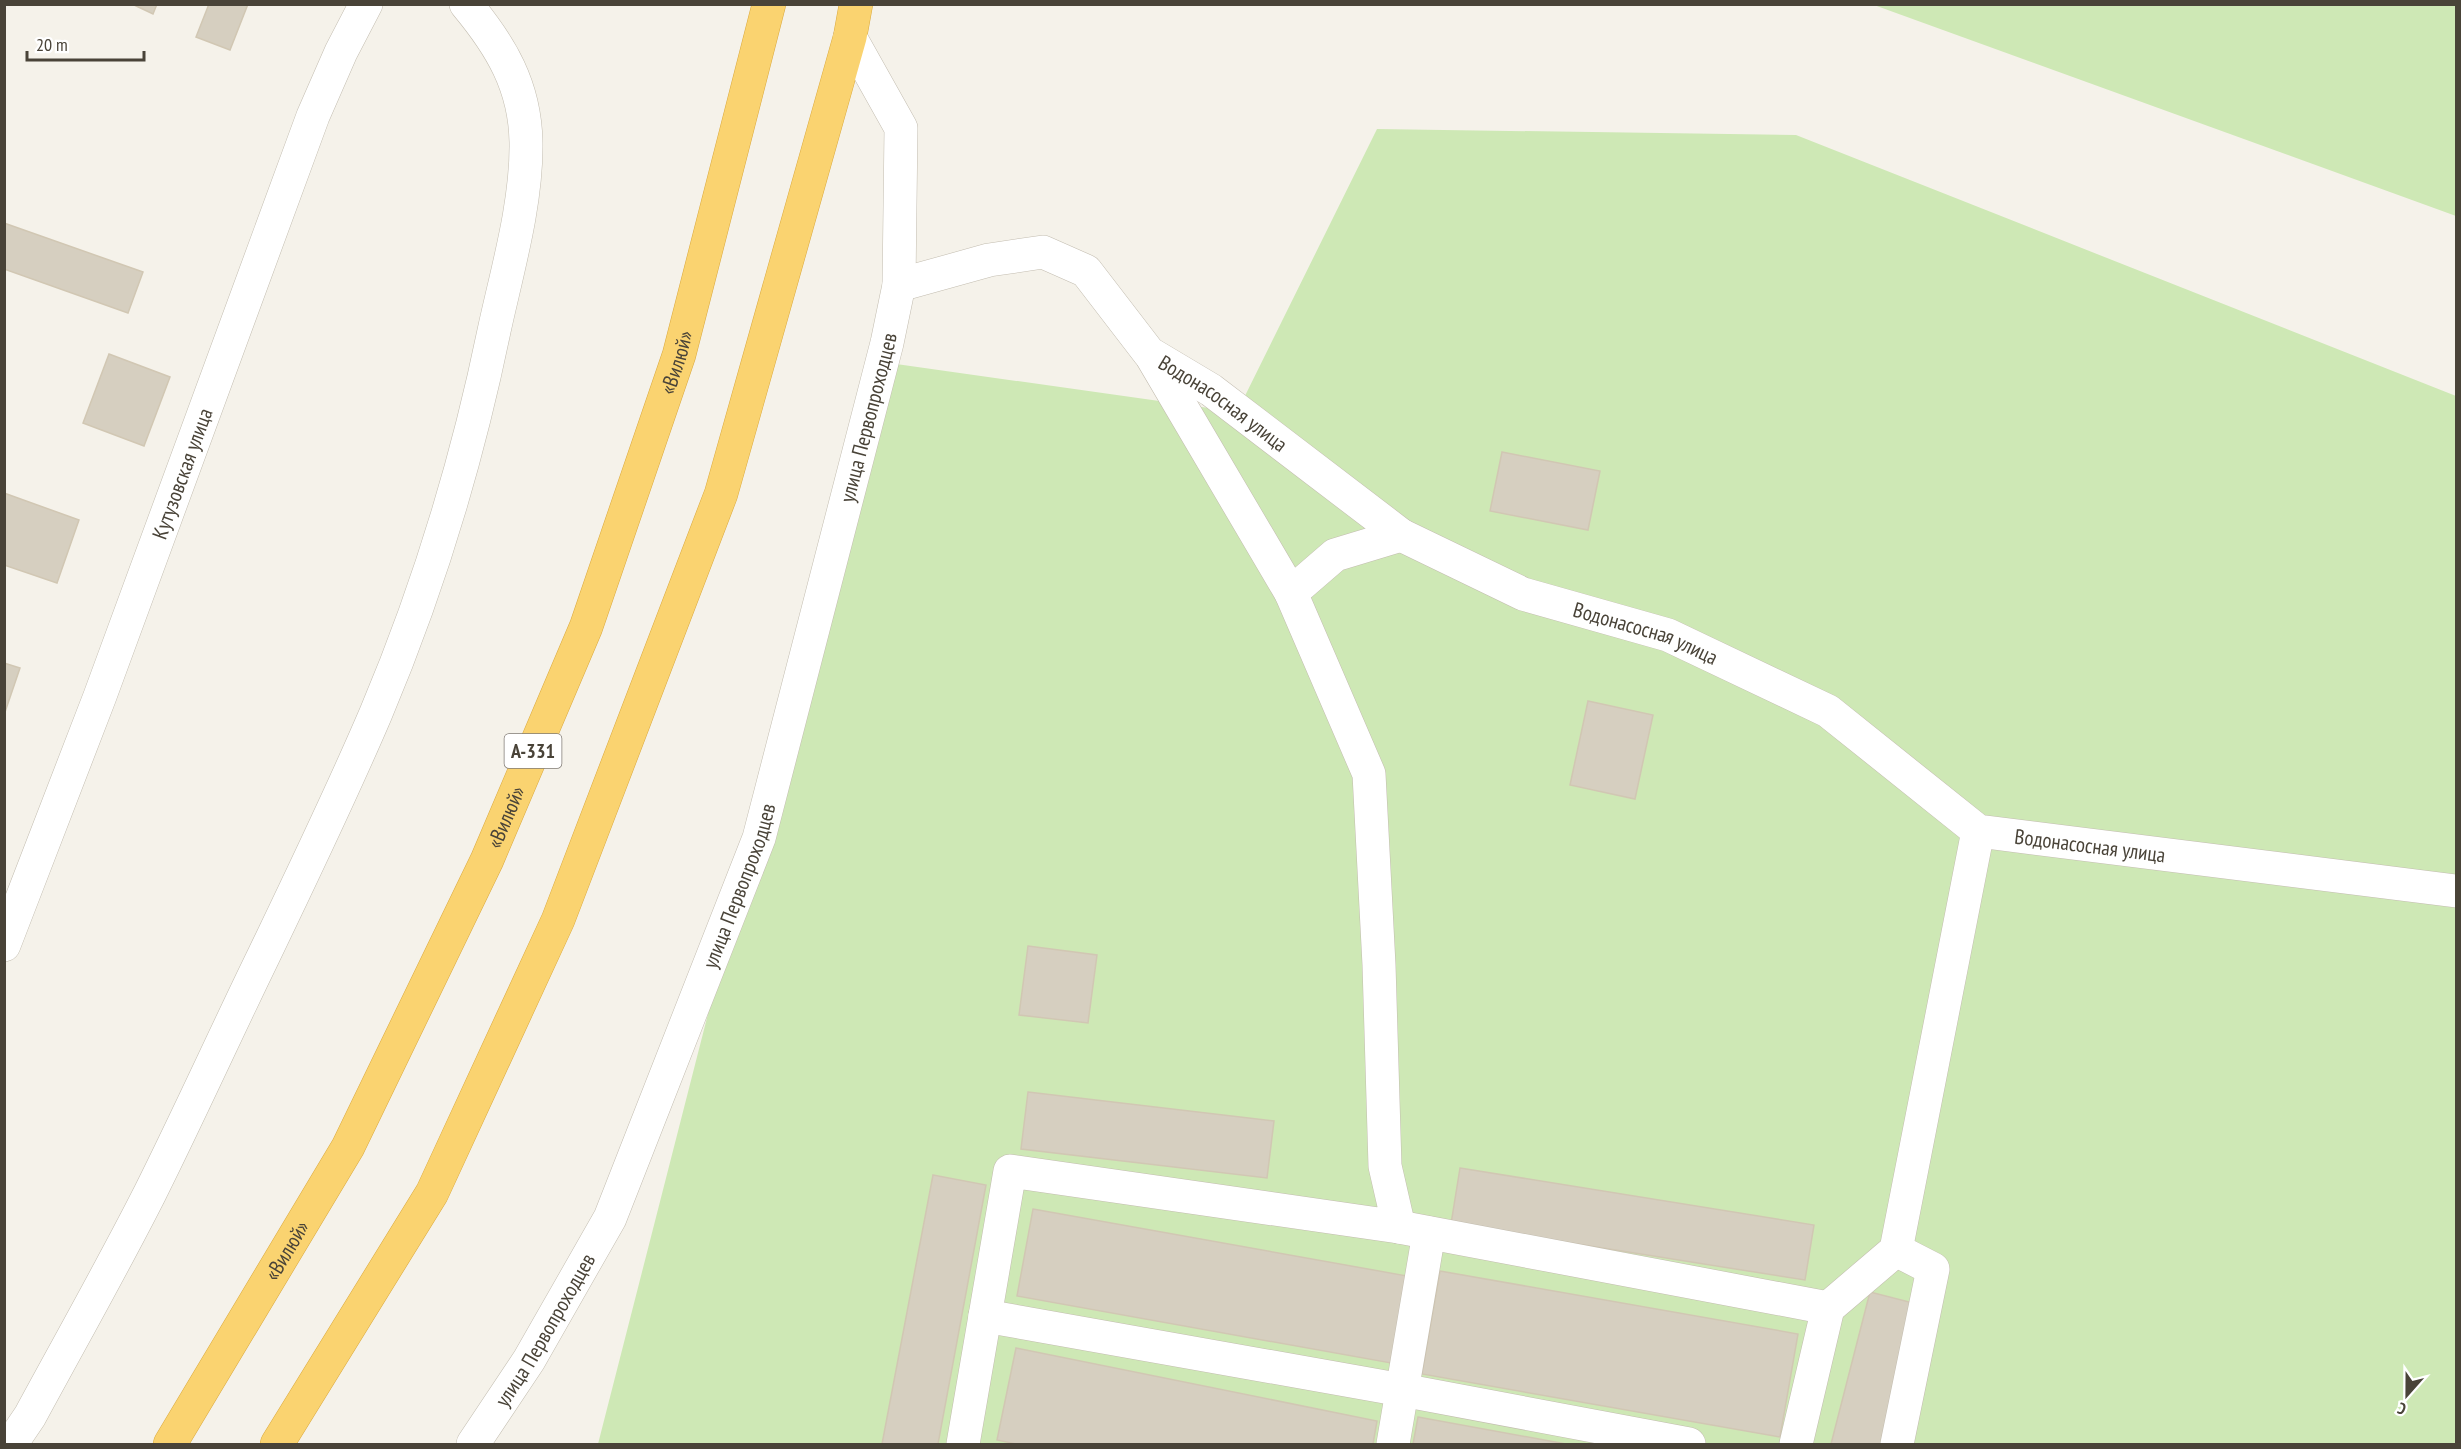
<svg xmlns="http://www.w3.org/2000/svg" width="2461" height="1449" viewBox="0 0 2461 1449" font-family="'PT Sans Narrow',sans-serif">
	<style>
		.green { fill: #cee8b5 }
		.building { fill: #d6cfc0; stroke: #d1c7b3; stroke-width: 1.5 }
		.lines { fill: none; stroke-linecap: round; stroke-linejoin: round }
		.minor-casing { stroke: #c3bdb0; stroke-width: 34 }
		.highway-casing { stroke: #daa93f; stroke-width: 34 }
		.minor { stroke: #fff; stroke-width: 33 }
		.highway { stroke: #fad370; stroke-width: 33 }
		.labels { text-anchor: middle; dominant-baseline: central; stroke-width: 5; stroke-linejoin: round; paint-order: stroke }
		.shield { fill: #fff; stroke: #807b74; stroke-width: 1.5 }
		.shield-label { font-size: 20px; font-weight: bold; fill: #494338 }
		.street-label { font-size: 21px; fill: #494338; stroke: #fff }
	</style>
	<rect width="100%" height="100%" fill="#f5f2ea"/>
	<g class="green">
		<path d="M1874 5H2456V216Z"/>
		<path d="M1377 129 1796 135 2456 396V1444H598L875 361 1237 412Z"/>
	</g>
	<g class="building">
		<path d="M132 4H157L153 14Z"/>
		<path d="M209 4H248L230 50 196 37Z"/>
		<path d="M4 223 143 272 128 313 4 269Z"/>
		<path d="M109 354 170 377 144 446 83 423Z"/>
		<path d="M1502 452 1600 471 1588 530 1490 511Z"/>
		<path d="M4 493 79 520 57 583 4 565Z"/>
		<path d="M4 663 20 668 4 715Z"/>
		<path d="M1588 701 1653 715 1635 799 1570 785Z"/>
		<path d="M1028 946 1097 955 1088 1023 1019 1015Z"/>
		<path d="M1028 1092 1274 1121 1267 1178 1021 1149Z"/>
		<path d="M1460 1168 1814 1225 1805 1280 1451 1224Z"/>
		<path d="M933 1175 986 1185 938 1444H882Z"/>
		<path d="M1033 1209 1407 1276 1391 1363 1017 1296Z"/>
		<path d="M1440 1271 1798 1334 1780 1437 1422 1374Z"/>
		<path d="M1870 1292 1917 1304 1881 1444H1831Z"/>
		<path d="M1016 1348 1377 1421 1373 1444H1016L997 1440Z"/>
		<path d="M1418 1417 1566 1444H1413Z"/>
	</g>
	<g class="lines">
		<g class="minor-casing">
			<g id="minor">
				<path id="s1" d="M899 285 989 260 1043 252 1086 271 1149 353 1211 390 1401 535 1523 594 1668 635 1828 711 1978 831 2456 891"/>
				<path d="M1291 593 1335 555 1401 535"/>
				<path id="s2" d="M4 945 100 696 313 116 341 52 366 4"/>
				<path d="M1399 1227 1828 1308 1896 1250 1978 831"/>
				<path d="M1896 1250 1933 1269 1897 1444"/>
				<path d="M985 1316 1402 1390 1689 1444"/>
				<path d="M11 1444 30 1416C70 1342 112 1268 150 1193 189 1115 225 1035 263 957 302 876 341 795 376 713 428 590 467 462 494 331 507 271 527 204 526 142 525 86 501 46 466 4"/>
				<path id="s3" d="M473 1444 529 1360 610 1218 759 838 887 343 899 285 901 128 850 37"/>
				<path d="M963 1444 1010 1171 1399 1227 1385 1166 1379 965 1369 774 1291 593 1152 357"/>
				<path d="M1393 1444 1429 1233"/>
				<path d="M1796 1444 1828 1308"/>
			</g>
		</g>
		<g class="highway-casing">
			<g id="highway">
				<path id="s4" d="M170 1444 348 1147 487 860 586 627 679 355 769 4"/>
				<path d="M277 1444 432 1193 558 920 721 494 850 37 856 4"/>
			</g>
		</g>
		<use href="#minor" class="minor"/>
		<use href="#highway" class="highway"/>
	</g>
	<g class="labels">
		<rect class="shield" x="504.5" y="734" width="57" height="34" rx="4.5"/>
		<g class="shield-label">
			<text x="533" y="751">А-331</text>
		</g>
		<g class="street-label">
			<text stroke="none"><textPath href="#s4" startOffset="1198">«Вилюй»</textPath></text>
			<text stroke="none"><textPath href="#s1" startOffset="388">Водонасосная улица</textPath></text>
			<text stroke="none"><textPath href="#s3" startOffset="1107">улица Первопроходцев</textPath></text>
			<text stroke="none"><textPath href="#s2" startOffset="504">Кутузовская улица</textPath></text>
			<text stroke="none"><textPath href="#s1" startOffset="874">Водонасосная улица</textPath></text>
			<text stroke="none"><textPath href="#s4" startOffset="712">«Вилюй»</textPath></text>
			<text stroke="none"><textPath href="#s1" startOffset="1378">Водонасосная улица</textPath></text>
			<text stroke="none"><textPath href="#s3" startOffset="621">улица Первопроходцев</textPath></text>
			<text stroke="none"><textPath href="#s4" startOffset="226">«Вилюй»</textPath></text>
			<text stroke="none"><textPath href="#s3" startOffset="135">улица Первопроходцев</textPath></text>
		</g>
	</g>
	<rect width="2461" height="1449" fill="none" stroke="#494338" stroke-width="12"/>
	<g transform="translate(2407 1395) rotate(201)" stroke="#ffffff" stroke-width="4.5" paint-order="stroke">
	<path d="M0-4.5L10 22L0 15L-10 22Z" fill="#494338"/>
	<text y="-9" font-size="16" font-weight="bold" text-anchor="middle" fill="#494338">С</text>
	</g>
	<path d="M27 51v9h117v-9" fill="none" stroke="#494338" stroke-width="3"/>
	<text x="36" y="51" font-size="18" fill="#494338" stroke="#ffffff" stroke-width="4.5" paint-order="stroke">20 m</text>
</svg>
